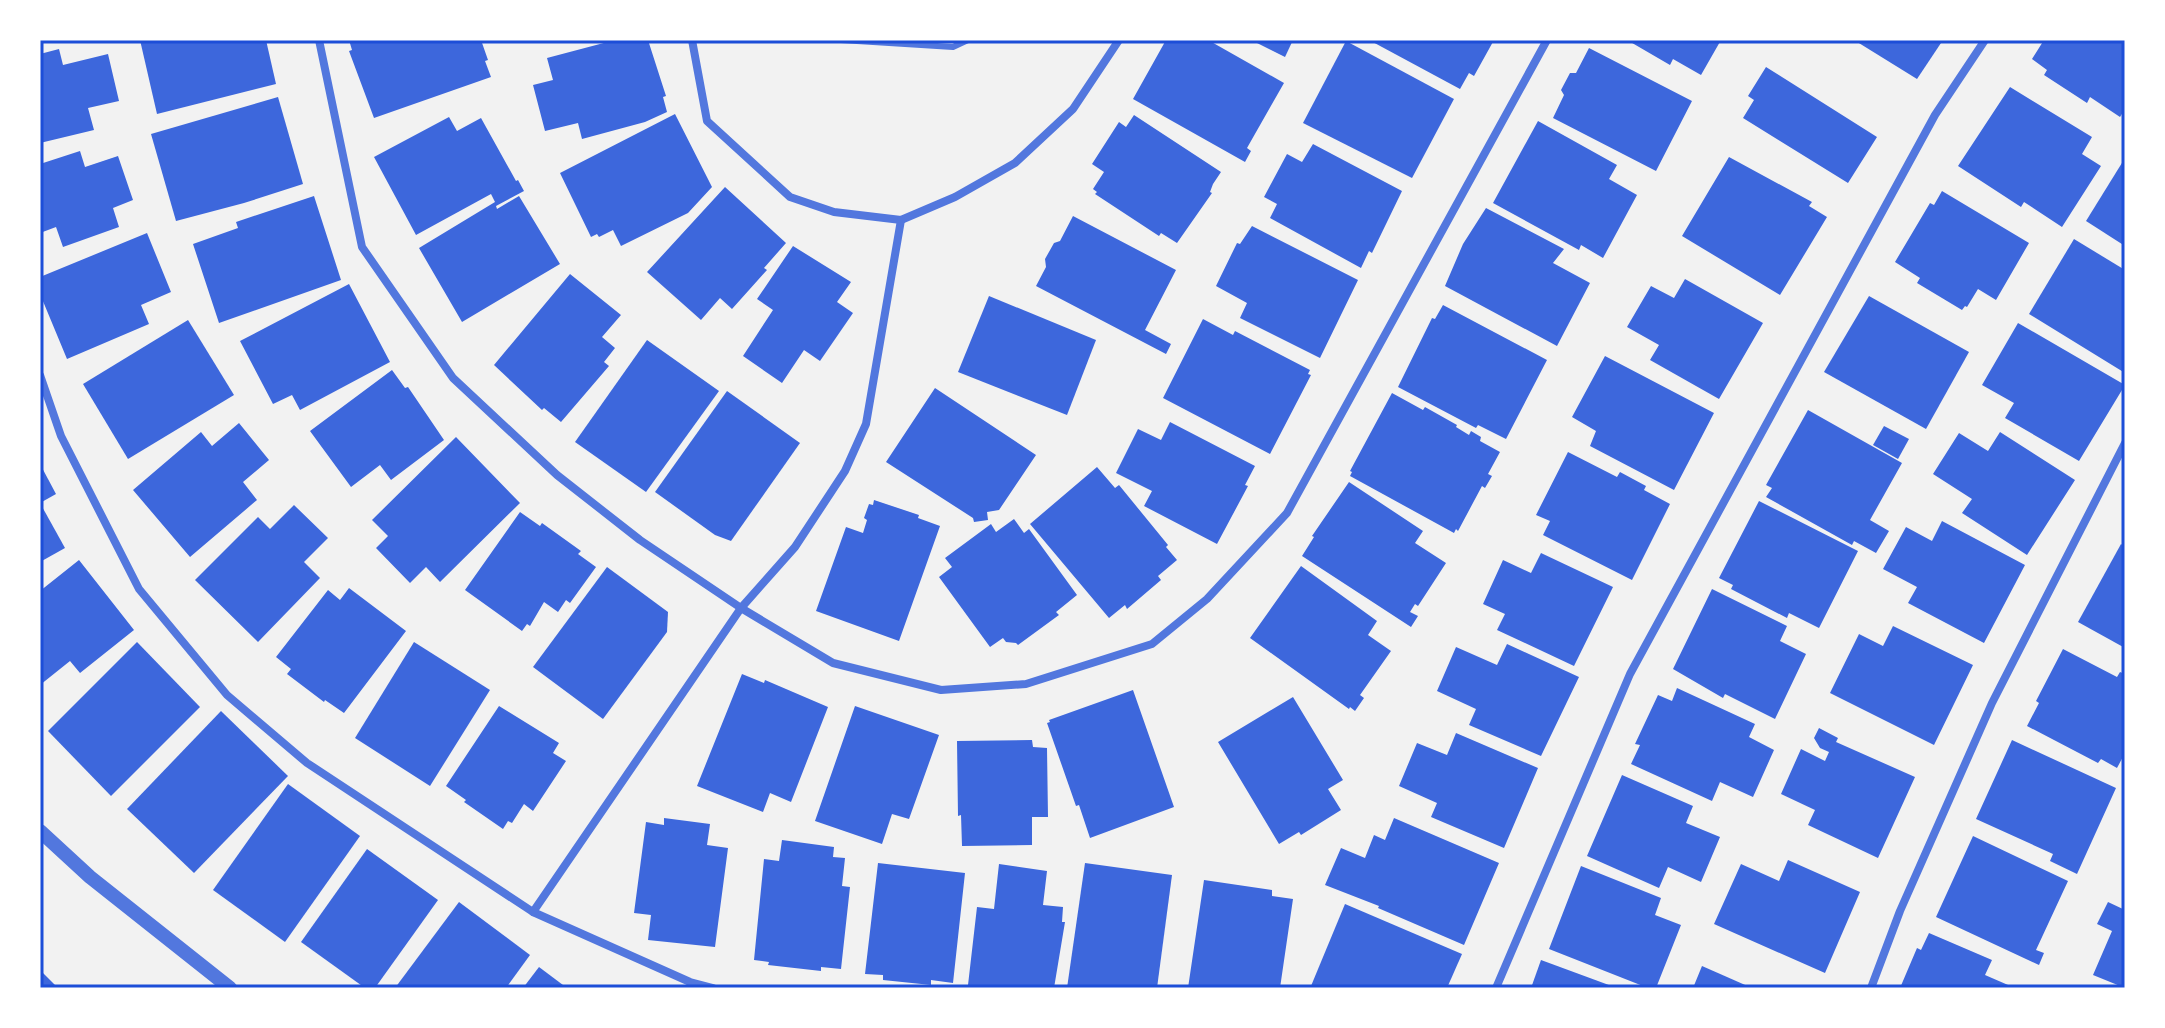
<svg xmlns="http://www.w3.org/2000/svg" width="2165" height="1028" viewBox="0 0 2165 1028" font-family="'Alegreya Sans',sans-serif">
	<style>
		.building { fill: #3d67dc }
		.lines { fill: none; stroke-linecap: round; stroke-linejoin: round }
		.service { stroke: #5277de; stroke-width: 6 }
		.minor { stroke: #5277de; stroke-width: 8 }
		.tertiary { stroke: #5277de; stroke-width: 14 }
		.neatline { fill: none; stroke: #1d4ed8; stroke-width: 3 }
	</style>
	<rect width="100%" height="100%" fill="#f2f2f2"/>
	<g class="building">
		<path d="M140 40H266L276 84 157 114Z"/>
		<path d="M349 40H481L488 60 485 61 491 77 374 118 349 51 352 50Z"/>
		<path d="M615 40H648L666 96 663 97 667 112 645 122 582 139 578 123 545 131 533 85 553 80 547 58Z"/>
		<path d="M1166 40H1208L1284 83 1247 148 1251 151 1245 162 1133 99Z"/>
		<path d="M1251 40H1293L1285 57Z"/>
		<path d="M1369 40H1494L1474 76 1469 73 1460 89Z"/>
		<path d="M1627 40H1721L1701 75 1673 59 1670 65Z"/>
		<path d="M1854 40H1943L1917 79Z"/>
		<path d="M2044 40H2125V109L2120 117 2090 97 2087 103 2044 75 2047 70 2032 59Z"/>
		<path d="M1346 41 1454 99 1412 178 1303 123Z"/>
		<path d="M1589 48 1692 101 1656 171 1553 118 1564 95 1561 90 1570 73H1576Z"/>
		<path d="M59 49 63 65 108 54 119 101 88 108 94 130 40 143V54Z"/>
		<path d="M1766 67 1877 137 1848 183 1743 118 1754 100 1748 96Z"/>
		<path d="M2010 87 2092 137 2082 154 2101 166 2062 227 2024 202 2021 207 1958 166Z"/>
		<path d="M278 97 303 184 244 203 176 221 151 134Z"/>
		<path d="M675 114 712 187 688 213 621 246 613 230 599 237 597 234 591 237 560 173Z"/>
		<path d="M1134 115 1221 172 1213 184 1210 192 1212 193 1177 243 1161 233 1159 236 1095 194 1097 192 1093 189 1104 172 1092 164 1119 122 1126 127Z"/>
		<path d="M449 117 457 131 481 118 516 181 518 180 524 191 496 206 497 209 519 196 560 264 462 322 419 248 495 202 491 194 416 235 374 157Z"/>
		<path d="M1538 121 1617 165 1609 179 1637 195 1603 258 1581 245 1579 250 1493 203Z"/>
		<path d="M1313 144 1402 191 1372 253 1369 251 1361 268 1270 218 1277 204 1264 197 1287 154 1302 162Z"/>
		<path d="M80 151 85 167 118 156 133 200 113 208 119 227 63 247 56 227 40 233V164Z"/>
		<path d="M1729 157 1812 202 1809 206 1827 217 1780 295 1682 236Z"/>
		<path d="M2125 158V246L2086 221Z"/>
		<path d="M725 187 786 243 764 268 767 270 732 309 720 298 701 320 647 272Z"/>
		<path d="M1942 191 2029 243 1996 300 1978 289 1967 307 1965 306 1962 310 1917 283 1920 278 1895 262 1930 203 1934 205Z"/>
		<path d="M314 196 341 280 219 323 193 244 238 228 236 222Z"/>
		<path d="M1486 208 1564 249 1553 263 1590 283 1557 346 1445 286 1463 244Z"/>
		<path d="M1073 216 1176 270 1145 330 1171 344 1166 354 1036 286 1046 267 1045 259 1054 243 1060 241Z"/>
		<path d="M1252 226 1358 280 1320 358 1240 318 1247 303 1216 286 1237 243 1240 244Z"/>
		<path d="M147 233 171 292 141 305 149 324 67 359 40 294V277Z"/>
		<path d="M2074 239 2125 270V373L2029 314Z"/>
		<path d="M793 246 851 282 837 302 853 313 820 361 804 350 782 383 743 356 773 310 757 299Z"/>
		<path d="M570 274 621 315 602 337 615 348 604 362 609 366 561 422 544 408 542 410 494 365Z"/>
		<path d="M1685 279 1763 323 1719 399 1650 360 1659 345 1627 327 1651 286 1674 298Z"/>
		<path d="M349 284 390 362 300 410 292 395 273 404 240 341Z"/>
		<path d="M989 296 1096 340 1067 415 958 372Z"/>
		<path d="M1869 296 1969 352 1926 429 1824 372Z"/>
		<path d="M1443 305 1547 360 1506 439 1478 425 1476 428 1398 387 1432 318 1435 319Z"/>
		<path d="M1203 319 1233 335 1235 331 1310 370 1308 374 1311 375 1270 454 1163 398Z"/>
		<path d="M188 320 234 395 128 459 83 384Z"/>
		<path d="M2018 323 2125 385 2079 461 2005 418 2014 403 1982 385Z"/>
		<path d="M647 340 719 391 646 492 575 442Z"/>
		<path d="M1605 356 1714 413 1674 490 1590 446 1596 431 1572 417Z"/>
		<path d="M392 370 405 388 408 387 444 440 391 480 380 465 351 487 310 431Z"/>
		<path d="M935 388 1036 455 999 510 987 512 988 520 974 522 973 518 886 462Z"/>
		<path d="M727 391 800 443 731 541 715 535 655 492Z"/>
		<path d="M1392 393 1423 410 1425 407 1457 425 1456 427 1469 435 1471 431 1481 437 1480 441 1500 452 1488 474 1492 476 1485 488 1482 486 1458 531 1456 529 1454 533 1350 476 1352 472 1350 471Z"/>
		<path d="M1808 410 1902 463 1870 520 1889 531 1876 553 1854 541 1852 545 1766 497 1772 488 1766 485Z"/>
		<path d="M1170 422 1255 466 1245 485 1248 486 1217 544 1144 506 1152 491 1116 473 1138 429 1161 440Z"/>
		<path d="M239 423 269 460 243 482 257 500 190 557 133 490 201 432 212 446Z"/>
		<path d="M1884 426 1909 439 1898 459 1873 445Z"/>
		<path d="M2000 432 2075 480 2027 555 1962 513 1972 499 1933 474 1959 433 1988 451Z"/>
		<path d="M456 437 520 503 440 582 426 567 410 583 376 548 388 536 372 520Z"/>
		<path d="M1568 452 1617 477 1620 472 1646 486 1644 490 1670 504 1632 580 1543 535 1550 521 1536 515Z"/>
		<path d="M40 464 56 494 40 503Z"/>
		<path d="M1097 467 1115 488 1119 485 1168 545 1166 547 1177 560 1158 576 1161 580 1127 609 1125 605 1109 618 1030 524Z"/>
		<path d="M1349 482 1423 531 1415 543 1446 563 1418 606 1415 604 1410 612 1418 616 1411 627 1302 556 1314 537 1312 536Z"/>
		<path d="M874 500 919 515 918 518 940 526 899 641 816 611 846 527 863 533 867 520 864 518 869 504 873 505Z"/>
		<path d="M1759 501 1858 551 1819 628 1789 613 1787 618 1731 589 1733 585 1719 578Z"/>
		<path d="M40 503 65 548 40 562Z"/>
		<path d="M294 505 328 538 304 562 320 578 258 642 195 580 258 517 270 529Z"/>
		<path d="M520 512 540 526 542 523 581 551 578 554 596 567 570 603 566 600 558 612 544 602 530 626 527 624 522 631 465 590Z"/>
		<path d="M1014 519 1024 533 1029 529 1077 595 1056 612 1059 615 1018 645 1016 643 1006 642 1003 638 990 647 939 577 952 567 945 558 991 524 996 532Z"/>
		<path d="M1942 521 2025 565 1984 643 1908 603 1917 587 1883 569 1906 527 1932 541Z"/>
		<path d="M2121 544 2125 547V648L2078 622Z"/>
		<path d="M1541 553 1613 587 1574 666 1497 630 1505 614 1483 604 1503 560 1531 573Z"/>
		<path d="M79 560 134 630 80 673 70 661 40 685V591Z"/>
		<path d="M1301 566 1377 621 1368 635 1391 651 1360 695 1364 698 1355 711 1350 707 1349 709 1250 638Z"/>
		<path d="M607 567 668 612 667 632 603 719 533 667Z"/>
		<path d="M349 588 406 631 344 713 325 700 324 702 287 674 291 669 276 657 328 590 340 600Z"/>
		<path d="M1712 589 1787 626 1780 641 1806 654 1775 719 1725 694 1723 698 1673 669Z"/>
		<path d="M1893 626 1973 665 1934 745 1830 693 1859 634 1883 646Z"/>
		<path d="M137 642 200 707 111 796 48 731Z"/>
		<path d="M414 642 490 690 430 786 355 738Z"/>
		<path d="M1507 644 1579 677 1541 756 1469 725 1476 709 1437 691 1456 647 1497 665Z"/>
		<path d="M2063 649 2117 677 2120 672 2125 674V753L2117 768 2101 759 2098 763 2027 726 2039 703 2036 701Z"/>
		<path d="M742 674 764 683 765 680 828 707 791 802 770 793 763 812 697 786Z"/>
		<path d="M1677 688 1755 724 1749 737 1774 750 1753 797 1720 782 1712 801 1631 764 1640 745 1635 744 1658 695 1672 701Z"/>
		<path d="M1133 690 1174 807 1090 838 1079 805 1076 806 1047 723 1050 722 1049 720Z"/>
		<path d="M1293 697 1343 780 1328 789 1341 810 1301 835 1299 832 1279 844 1218 742Z"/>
		<path d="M499 706 559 743 553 753 566 761 533 811 524 804 512 823 508 821 503 829 464 802 466 800 446 786Z"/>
		<path d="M855 706 939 735 909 819 892 814 882 844 815 821Z"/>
		<path d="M221 711 288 776 194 873 127 809Z"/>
		<path d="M1819 728 1838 738 1836 742 1915 777 1878 858 1808 825 1815 810 1781 794 1801 749 1825 761 1829 752 1820 748 1814 738Z"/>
		<path d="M1456 733 1538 768 1504 848 1431 817 1437 803 1399 786 1417 743 1447 755Z"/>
		<path d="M1032 740 1033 747 1047 748 1048 817H1032V845L962 846 961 815 958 816 957 741Z"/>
		<path d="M2012 740 2116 788 2077 874 2050 861 2053 854 1976 819Z"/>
		<path d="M1622 775 1693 806 1686 823 1720 837 1701 882 1668 867 1659 888 1587 856Z"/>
		<path d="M288 784 360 836 285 942 213 890Z"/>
		<path d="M664 818 710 824 707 845 728 848 715 947 648 940 651 915 634 913 646 822 664 825Z"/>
		<path d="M1394 818 1499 863 1464 945 1378 908 1379 906 1325 885 1341 848 1365 858 1374 835 1385 840Z"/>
		<path d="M1973 836 2068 881 2036 950 2044 953 2039 965 1936 917Z"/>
		<path d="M782 840 834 847 833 857 845 858 842 886 850 887 841 969 821 967V971L768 965 769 962 754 960 764 859 779 861Z"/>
		<path d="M367 849 438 900 375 988H365L301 942Z"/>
		<path d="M1788 860 1860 892 1825 973 1714 924 1741 864 1779 881Z"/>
		<path d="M878 863 965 873 953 983 931 980V985L883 980V975L865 974Z"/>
		<path d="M1085 863 1172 875 1157 988H1067Z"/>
		<path d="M999 864 1047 871 1043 905 1063 907 1062 922H1065L1054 988H994L968 985 977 907 994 909Z"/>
		<path d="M1581 866 1661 898 1655 915 1681 925 1656 988H1648L1549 949Z"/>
		<path d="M1204 880 1272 890V896L1293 899 1280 988H1188Z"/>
		<path d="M459 902 530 955 506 988H395Z"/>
		<path d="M2108 902 2125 910V988L2093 975 2112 931 2097 924Z"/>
		<path d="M1345 904 1462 954 1447 988H1316L1311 986Z"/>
		<path d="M1929 933 1992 960 1985 975 2015 988H1900L1917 948 1921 950Z"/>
		<path d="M1541 960 1617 988H1531Z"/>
		<path d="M1702 966 1752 988H1693Z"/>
		<path d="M539 967 567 988H523Z"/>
		<path d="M42 972 58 988H40Z"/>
	</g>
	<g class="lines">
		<path class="service" d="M841 40 953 47 968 40"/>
		<g class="minor">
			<path d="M319 40 362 247 453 378 557 475 640 540 741 608 833 663 941 690 1026 684 1152 644 1207 599 1287 513 1547 40"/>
			<path d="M692 40 707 121 790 197 834 212 901 220 955 197 1015 163 1073 109 1119 40"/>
			<path d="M40 375 61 436 139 589 227 695 307 763 533 912 690 982 713 988"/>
			<path d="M533 912 741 608 795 547 845 471 866 424 901 220"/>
			<path d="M1496 988 1630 674 1935 115 1985 40"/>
			<path d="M1871 988 1900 911 1992 703 2125 443"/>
		</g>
		<path class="tertiary" d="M40 831 90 877 230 988"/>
	</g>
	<rect width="2165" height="1028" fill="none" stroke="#ffffff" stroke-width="84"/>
	<rect x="42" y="42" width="2081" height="944" class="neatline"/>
</svg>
